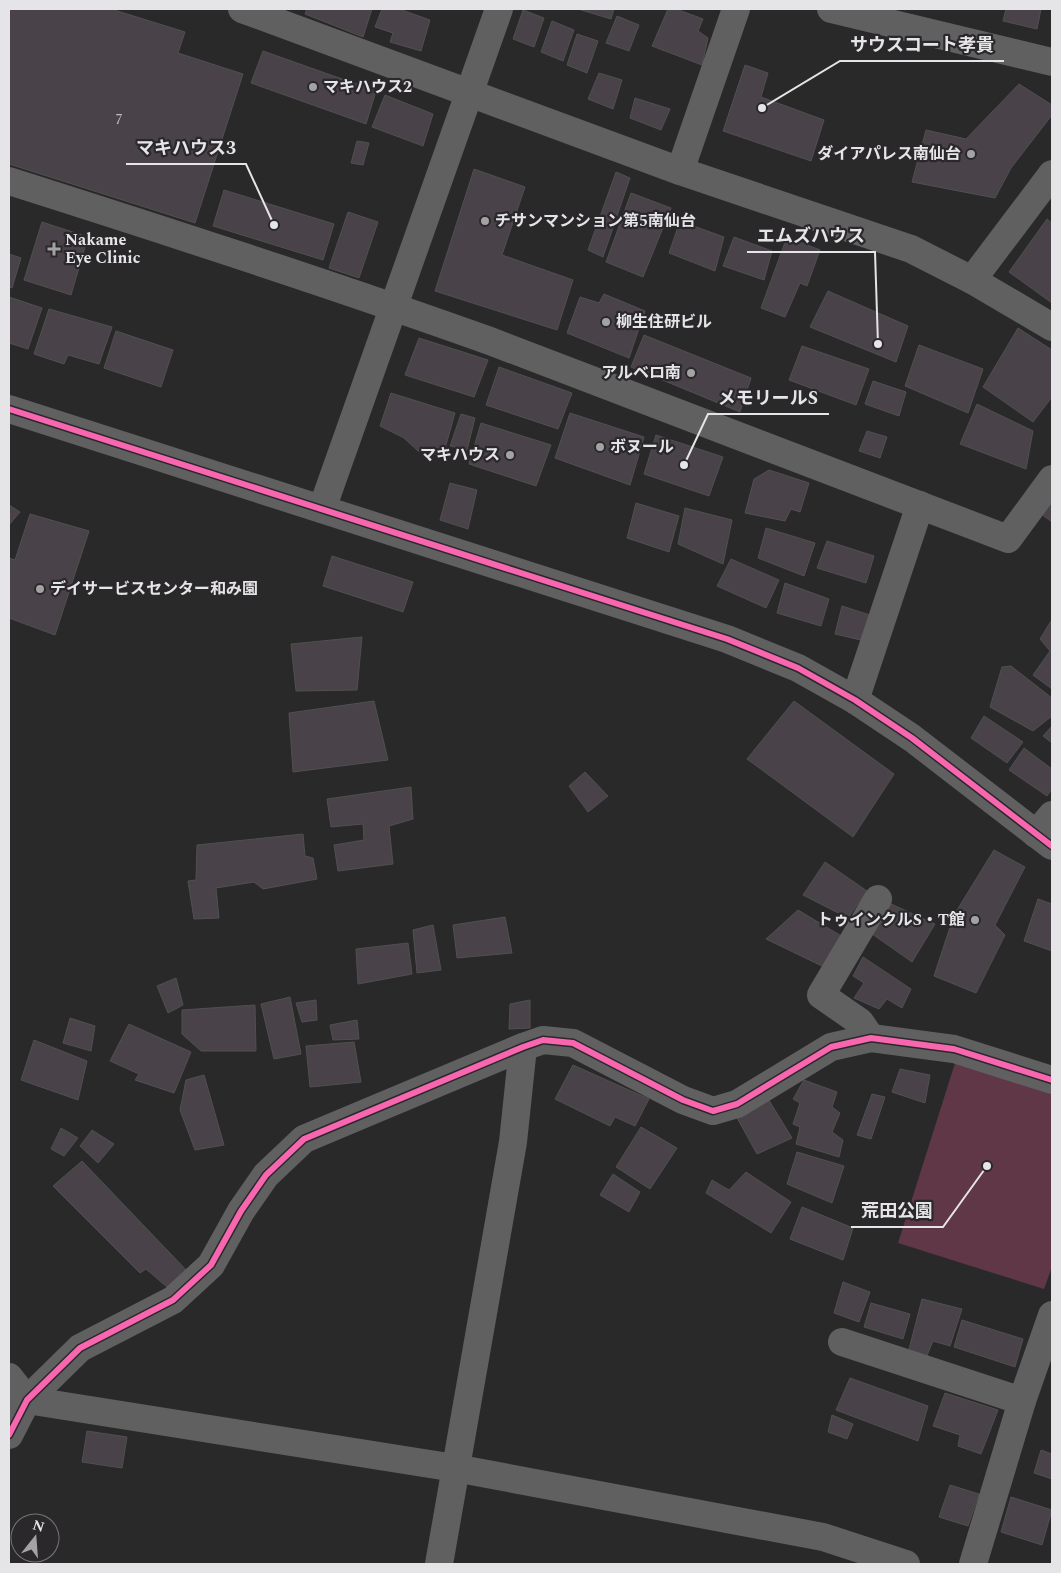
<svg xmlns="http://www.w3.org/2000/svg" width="1061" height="1573" viewBox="0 0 1061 1573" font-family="Spectral,'Noto Sans JP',serif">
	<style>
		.green { fill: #603747 }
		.building { fill: #4a4249; stroke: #505050 }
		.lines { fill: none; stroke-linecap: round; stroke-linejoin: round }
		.minor { stroke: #616061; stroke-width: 28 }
		.cycleway-casing { stroke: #2a282b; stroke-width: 9 }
		.cycleway { stroke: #f766af; stroke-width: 6 }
		.poi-dot { fill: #a4a3a4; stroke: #2a282b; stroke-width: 2 }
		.labels { text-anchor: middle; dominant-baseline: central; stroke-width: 4.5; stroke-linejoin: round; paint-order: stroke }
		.number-label { font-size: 14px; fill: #bebcbf }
		.poi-label { font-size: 16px; font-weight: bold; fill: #e5e4e6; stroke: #2a282b; text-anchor: start }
		.leader { fill: none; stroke: #e5e4e6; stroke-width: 2 }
		.callout-dot { fill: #e5e4e6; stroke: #2a282b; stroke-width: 2 }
		.callout-label { font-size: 18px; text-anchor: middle; font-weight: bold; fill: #e5e4e6; stroke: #2a282b; stroke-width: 4.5; stroke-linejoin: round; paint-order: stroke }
	</style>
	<rect width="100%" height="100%" fill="#2a292a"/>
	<path class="green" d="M956 1060 1052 1089V1267L1044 1289 898 1243Z"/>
	<g class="building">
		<path d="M9 9H111L185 32 178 53 243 74 195 223 9 164Z"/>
		<path d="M307 9H372L363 37 305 14Z"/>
		<path d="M382 9H399L430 20 421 51 390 42 393 33 375 27Z"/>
		<path d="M578 9H614L611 19Z"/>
		<path d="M668 9H676L703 19 698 31 708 38 702 65 652 46Z"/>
		<path d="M1006 9H1041L1037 29 1003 21Z"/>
		<path d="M523 10 544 18 534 47 513 39Z"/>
		<path d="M617 16 639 25 629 51 606 43Z"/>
		<path d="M552 21 574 30 563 61 541 52Z"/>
		<path d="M577 34 598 41 587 73 567 65Z"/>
		<path d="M263 51 376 91 366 124 251 83Z"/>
		<path d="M745 65 768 73 761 97 824 120 811 161 723 131Z"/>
		<path d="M599 73 622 80 613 109 588 99Z"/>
		<path d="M1019 84 1052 105V115L1011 168 995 198 912 182 926 130 966 139Z"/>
		<path d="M385 95 433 114 423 146 372 127Z"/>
		<path d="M635 98 670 109 661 130 630 118Z"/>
		<path d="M357 141 369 143 363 165 351 163Z"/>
		<path d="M474 169 525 187 502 255 573 280 557 330 435 291Z"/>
		<path d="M616 172 630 178 603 257 588 250Z"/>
		<path d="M224 190 334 224 323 260 213 226Z"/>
		<path d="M631 193 671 208 643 277 606 262Z"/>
		<path d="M348 212 378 222 359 278 329 268Z"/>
		<path d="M1047 219 1052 223V303L1009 272Z"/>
		<path d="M680 221 724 237 715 271 669 253Z"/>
		<path d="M42 222 88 237 71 295 24 280Z"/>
		<path d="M734 237 772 251 764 280 723 266Z"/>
		<path d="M787 237 820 250 807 286 800 283 785 317 761 308Z"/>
		<path d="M9 254 21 258 12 288 9 287Z"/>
		<path d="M828 291 908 326 896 362 810 327Z"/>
		<path d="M604 294 645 311 629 358 567 333 580 297 599 303Z"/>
		<path d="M9 297 42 308 28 349 9 343Z"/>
		<path d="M49 309 112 327 99 364 68 355 64 364 34 354Z"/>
		<path d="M1018 328 1052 350V397L1033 422 983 387Z"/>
		<path d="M116 331 173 350 161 387 104 368Z"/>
		<path d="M644 335 751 378 740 412 631 367Z"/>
		<path d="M419 338 488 360 474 397 405 375Z"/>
		<path d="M919 345 983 369 968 413 905 386Z"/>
		<path d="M802 346 869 369 856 405 789 380Z"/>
		<path d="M499 367 572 393 558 429 486 405Z"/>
		<path d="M873 381 906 392 899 416 865 404Z"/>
		<path d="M391 393 455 413 443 456 418 451 404 438 380 426Z"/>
		<path d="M977 404 1033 431 1026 469 960 444Z"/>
		<path d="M570 413 644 437 630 485 555 458Z"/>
		<path d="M461 414 475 418 467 450 450 446Z"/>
		<path d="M481 423 551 445 536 486 469 464Z"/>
		<path d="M867 431 887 437 880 458 859 451Z"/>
		<path d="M656 435 723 457 709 496 644 474Z"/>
		<path d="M769 470 809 483 800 512 791 509 785 521 745 513 754 479Z"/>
		<path d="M450 483 477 490 468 529 440 520Z"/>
		<path d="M636 503 679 516 669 552 627 538Z"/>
		<path d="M1052 503V522L1041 514Z"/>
		<path d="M9 505 20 512 9 525Z"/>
		<path d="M685 508 732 520 723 564 678 544Z"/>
		<path d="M30 514 89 531 55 635 9 618V558L15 560Z"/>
		<path d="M766 528 815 543 804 576 758 558Z"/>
		<path d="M827 541 874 556 866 583 817 568Z"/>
		<path d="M332 556 413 582 403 612 323 586Z"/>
		<path d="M731 559 779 580 766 608 717 586Z"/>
		<path d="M785 583 829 599 821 626 777 613Z"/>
		<path d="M842 606 873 616 865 641 835 634Z"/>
		<path d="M1051 621 1052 622V689L1033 675 1050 651 1040 639Z"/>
		<path d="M362 637 357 690 296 691 291 644Z"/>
		<path d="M1011 666 1052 698V716L1033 731 990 707 1002 667Z"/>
		<path d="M374 701 388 760 293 772 289 713Z"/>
		<path d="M794 701 894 774 853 837 747 759Z"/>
		<path d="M984 716 1023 742 1007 763 971 738Z"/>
		<path d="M1052 726V743L1043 736Z"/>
		<path d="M1024 748 1052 769V789L1047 796 1009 770Z"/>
		<path d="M585 772 608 796 588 812 569 786Z"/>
		<path d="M411 787 413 819 389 826 393 864 338 871 334 845 364 840 363 824 331 827 327 799Z"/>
		<path d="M303 834 305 856 313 858 317 879 263 889 254 882 216 888 219 918 194 919 188 881 196 880 197 845Z"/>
		<path d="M994 850 1025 867 995 925 1005 935 976 993 934 976 954 915Z"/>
		<path d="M825 862 867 891 848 918 803 895Z"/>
		<path d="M1038 899 1052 904V951L1024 941Z"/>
		<path d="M891 904 935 924 912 962 868 931Z"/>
		<path d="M798 910 843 937 824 967 766 939Z"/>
		<path d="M505 917 512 953 457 958 453 925Z"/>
		<path d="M433 925 441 970 417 973 413 930Z"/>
		<path d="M408 943 412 974 358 984 356 949Z"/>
		<path d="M863 957 911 989 902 1008 887 999 879 1009 854 998 864 983 853 976Z"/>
		<path d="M176 978 183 1005 168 1013 157 986Z"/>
		<path d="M290 997 301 1054 274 1059 261 1004Z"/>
		<path d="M316 1000 317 1020 302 1022 296 1003Z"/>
		<path d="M530 1000V1028L509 1029 510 1004Z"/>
		<path d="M255 1005 256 1051H201L182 1034V1010Z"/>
		<path d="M70 1018 95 1026 91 1051 63 1043Z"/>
		<path d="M357 1020 359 1039 333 1040 330 1025Z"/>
		<path d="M129 1024 191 1052 174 1093 135 1080 139 1074 110 1061Z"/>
		<path d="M34 1040 87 1061 78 1100 21 1080Z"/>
		<path d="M354 1042 361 1082 310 1087 306 1046Z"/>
		<path d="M573 1065 649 1099 635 1126 615 1117 610 1126 555 1099Z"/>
		<path d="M900 1069 930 1075 925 1103 892 1092Z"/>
		<path d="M204 1075 224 1145 195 1150 180 1110 186 1080Z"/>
		<path d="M804 1080 837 1092 832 1107 840 1113 832 1132 843 1140 839 1157 796 1144 800 1127 793 1124 800 1103 793 1099Z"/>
		<path d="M872 1094 885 1097 871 1139 857 1135Z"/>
		<path d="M767 1097 792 1138 757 1154 736 1116Z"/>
		<path d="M641 1127 677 1148 650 1189 616 1167Z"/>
		<path d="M61 1128 78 1138 64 1156 51 1149Z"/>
		<path d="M92 1130 114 1144 98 1163 80 1146Z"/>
		<path d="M797 1152 844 1166 832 1203 787 1184Z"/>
		<path d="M82 1161 190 1274 174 1293 146 1269 140 1273 53 1186Z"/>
		<path d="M746 1172 791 1202 771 1233 706 1193 712 1180 729 1190Z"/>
		<path d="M613 1174 640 1192 629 1212 600 1195Z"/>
		<path d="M802 1207 853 1228 843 1260 790 1239Z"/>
		<path d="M843 1282 870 1292 859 1322 834 1313Z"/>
		<path d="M922 1299 962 1309 950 1346 933 1341 926 1358 908 1353Z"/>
		<path d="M871 1303 910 1314 903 1339 864 1327Z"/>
		<path d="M962 1320 1023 1339 1015 1367 954 1347Z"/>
		<path d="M850 1378 928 1406 918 1441 836 1410Z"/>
		<path d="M945 1393 998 1410 981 1454 958 1446 960 1435 933 1426Z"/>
		<path d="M832 1415 853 1424 847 1439 828 1432Z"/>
		<path d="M87 1431 127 1437 122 1468 82 1462Z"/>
		<path d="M1041 1450 1052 1454V1479L1034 1473Z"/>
		<path d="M950 1485 979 1494 968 1526 939 1517Z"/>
		<path d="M1011 1497 1052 1510 1042 1545 1001 1532Z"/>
	</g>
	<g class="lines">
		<g class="minor">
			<path d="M242 9 680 171 911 249 972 280 1052 327"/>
			<path d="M831 9 1052 62"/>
			<path d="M680 171 736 9"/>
			<path d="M9 181C170 232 331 284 490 341L1008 539 1052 479"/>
			<path d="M972 280 1052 174"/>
			<path d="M9 409 727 639 798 668 855 700 912 738 1052 846"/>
			<path d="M322 509 499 9"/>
			<path d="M855 700 920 505"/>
			<path d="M1036 834 1052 815"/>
			<path d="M871 1038 860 1022 821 995 878 899"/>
			<path d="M842 1342 1022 1401"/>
			<path d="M9 1377 27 1400 455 1468 823 1537 906 1564"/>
			<path d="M9 1435 27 1400 80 1348 173 1300 211 1265 241 1211 266 1175 304 1139 523 1047 543 1040 573 1043 683 1100 713 1111 737 1104 831 1047 871 1038 954 1049 1052 1080"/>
			<path d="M439 1564 513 1142 523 1047"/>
			<path d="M973 1564 1022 1401 1052 1315"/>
		</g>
		<g class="cycleway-casing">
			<g id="cycleway">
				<path d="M9 409 727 639 798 668 855 700 912 738 1052 846"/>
				<path d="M9 1435 27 1400 80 1348 173 1300 211 1265 241 1211 266 1175 304 1139 523 1047 543 1040 573 1043 683 1100 713 1111 737 1104 831 1047 871 1038 954 1049 1052 1080"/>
			</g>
		</g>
		<use href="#cycleway" class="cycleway"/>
	</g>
	<g class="poi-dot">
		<circle cx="313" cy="87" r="5"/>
		<circle cx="971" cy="154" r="5"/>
		<circle cx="485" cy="221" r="5"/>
		<path d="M51.5 241.5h5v5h5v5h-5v5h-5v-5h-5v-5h5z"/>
		<circle cx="606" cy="322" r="5"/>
		<circle cx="691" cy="373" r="5"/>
		<circle cx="600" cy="447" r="5"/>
		<circle cx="510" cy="455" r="5"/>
		<circle cx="40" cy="589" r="5"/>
		<circle cx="975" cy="920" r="5"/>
	</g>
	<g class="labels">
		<g class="number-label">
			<text x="119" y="119">7</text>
		</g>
		<g class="poi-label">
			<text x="323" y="87">マキハウス2</text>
			<text x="961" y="154" text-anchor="end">ダイアパレス南仙台</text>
			<text x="495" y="221">チサンマンション第5南仙台</text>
			<text x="65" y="240">Nakame<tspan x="65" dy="18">Eye Clinic</tspan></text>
			<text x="616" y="322">柳生住研ビル</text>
			<text x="681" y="373" text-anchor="end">アルベロ南</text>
			<text x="610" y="447">ボヌール</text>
			<text x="500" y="455" text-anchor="end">マキハウス</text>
			<text x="50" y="589">デイサービスセンター和み園</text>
			<text x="965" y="920" text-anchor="end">トゥインクルS・T館</text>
		</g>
	</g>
	<path class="leader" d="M762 108L840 61H1004M274 225L246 164H126M878 344L875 252H747M684 465L708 414H829M987 1166L943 1227H851"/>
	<g class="callout-dot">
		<circle cx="762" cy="108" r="5"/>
		<circle cx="274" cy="225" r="5"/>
		<circle cx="878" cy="344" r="5"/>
		<circle cx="684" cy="465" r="5"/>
		<circle cx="987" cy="1166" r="5"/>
	</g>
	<g class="callout-label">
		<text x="922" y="51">サウスコート孝貴</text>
		<text x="186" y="154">マキハウス3</text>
		<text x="811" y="242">エムズハウス</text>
		<text x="768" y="404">メモリールS</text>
		<text x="897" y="1217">荒田公園</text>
	</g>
	<rect width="1061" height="1573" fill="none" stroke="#e5e4e6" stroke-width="20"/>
	<g transform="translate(35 1538) rotate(17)"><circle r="24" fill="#2a282b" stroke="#757376"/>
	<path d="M0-4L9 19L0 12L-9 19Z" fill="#a4a3a4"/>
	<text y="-8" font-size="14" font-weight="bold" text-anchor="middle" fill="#e5e4e6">N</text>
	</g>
</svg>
